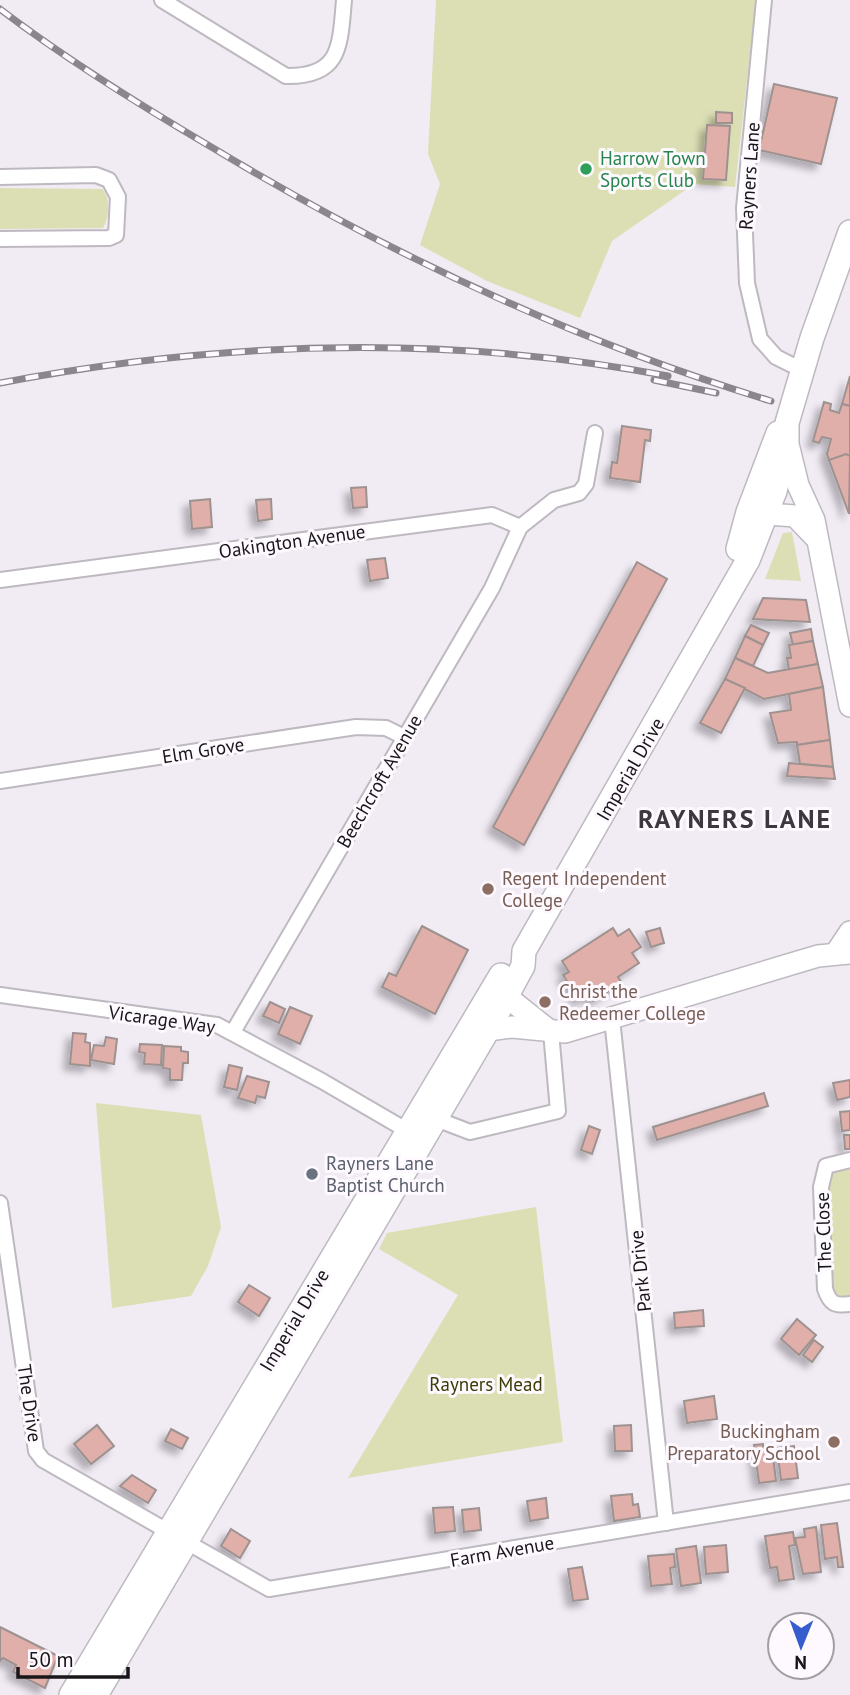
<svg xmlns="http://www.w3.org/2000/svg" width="850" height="1695" viewBox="0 0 850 1695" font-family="'PT Sans',sans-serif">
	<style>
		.green { fill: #dcdfb4 }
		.building { fill: #e0afa9; stroke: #9d9290; stroke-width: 2; filter: url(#shadow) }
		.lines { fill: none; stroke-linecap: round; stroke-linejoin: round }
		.street-casing { stroke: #beb9c1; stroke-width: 18 }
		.secondary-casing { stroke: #beb9c1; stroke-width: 24 }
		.primary-casing { stroke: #beb9c1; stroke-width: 26 }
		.street { stroke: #fff; stroke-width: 14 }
		.secondary { stroke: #fff; stroke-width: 21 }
		.primary { stroke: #fff; stroke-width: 23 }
		.rail-casing { stroke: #8b868d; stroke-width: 7 }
		.rail { stroke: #fdf9ff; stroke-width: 4.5; stroke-dasharray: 13; stroke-linecap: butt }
		.leisure-dot { fill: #2e9e5b; stroke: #fdf9ff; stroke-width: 2.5 }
		.education-dot { fill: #8d6e63; stroke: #fdf9ff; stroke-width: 2.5 }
		.worship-dot { fill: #6b7280; stroke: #fdf9ff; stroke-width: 2.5 }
		.labels { text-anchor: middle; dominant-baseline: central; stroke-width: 6; stroke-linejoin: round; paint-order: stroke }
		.leisure-label { font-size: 19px; fill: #27864d; stroke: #fdf9ff; text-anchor: start }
		.street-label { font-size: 19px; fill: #181619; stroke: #fdf9ff }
		.education-label { font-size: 19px; fill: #785e54; stroke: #fdf9ff; text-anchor: start }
		.worship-label { font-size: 19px; fill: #5b616d; stroke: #fdf9ff; text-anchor: start }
		.park-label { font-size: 19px; fill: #3b3c06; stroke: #fdf9ff }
		.district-label { font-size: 26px; font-weight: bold; letter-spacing: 2px; fill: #3d383f; stroke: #fdf9ff }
	</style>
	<defs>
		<filter id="shadow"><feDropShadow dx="-6" dy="6" stdDeviation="3.5" flood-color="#0004"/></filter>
	</defs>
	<rect width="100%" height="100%" fill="#f1ebf4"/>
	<g class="green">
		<path d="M436 0H756L735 187 694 184 612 241 580 318 487 281 420 245 440 184 428 154Z"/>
		<path d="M0 188 102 189C111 197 109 218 103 228L0 229Z"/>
		<path d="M792 532 801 581 765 579 783 533Z"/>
		<path d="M96 1103 201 1115 221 1227 208 1266 191 1296 112 1308Z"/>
		<path d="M850 1160V1304L829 1301 826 1166Z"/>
		<path d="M536 1207 563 1442 348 1478 458 1295 379 1249 387 1233Z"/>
	</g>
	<g class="building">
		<path d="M774 84 837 98 821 164 759 150Z"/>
		<path d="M716 112 732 113V123H716Z"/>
		<path d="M707 125 730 126 726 180 703 179Z"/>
		<path d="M850 376V406L842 404Z"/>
		<path d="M824 402 831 404 830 410 839 413 842 404 850 406V456L829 460 827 454 831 439 822 437 819 443 813 441Z"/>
		<path d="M622 426 651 430 650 441 645 440 640 482 610 478 612 462 617 463Z"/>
		<path d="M846 454 850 456 849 514 829 460Z"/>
		<path d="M366 487 367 507 353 508 351 488Z"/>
		<path d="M210 499 212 527 192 529 190 501Z"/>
		<path d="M271 499 272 519 258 521 256 500Z"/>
		<path d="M385 558 388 578 370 581 367 560Z"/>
		<path d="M637 562 667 579 524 845 493 827Z"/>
		<path d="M763 598 806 600 810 622 753 619Z"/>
		<path d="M751 625 769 633 763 645 745 636Z"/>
		<path d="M811 629 813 641 793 645 790 633Z"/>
		<path d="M745 636 763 645 753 666 735 658Z"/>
		<path d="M813 641 818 664 789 670 787 658H791L789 645Z"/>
		<path d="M735 658 768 673 818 664 823 687 764 699 725 679Z"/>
		<path d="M725 679 745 688 721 733 700 723Z"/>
		<path d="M823 687 830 740 797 745V742L778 743 770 713 791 710 789 694Z"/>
		<path d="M830 740 833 767 800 764 797 745Z"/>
		<path d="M789 763 833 767 835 779 787 776Z"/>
		<path d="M422 926 468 950 435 1014 382 987 389 973 396 976Z"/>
		<path d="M613 928 618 936 629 929 641 947 632 953 639 963 618 977 622 983 593 1001 588 994 579 1000 563 975 569 972 562 961Z"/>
		<path d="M660 928 664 943 651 947 646 932Z"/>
		<path d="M270 1002 285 1009 279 1023 263 1016Z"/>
		<path d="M290 1007 312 1016 300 1044 278 1034Z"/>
		<path d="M73 1033 86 1034 85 1042 90 1043V1066L70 1064Z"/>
		<path d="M106 1037 117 1039 114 1064 91 1060 94 1045 104 1046Z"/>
		<path d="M140 1044 162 1045 161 1065 144 1064 145 1053 139 1052Z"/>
		<path d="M164 1046 181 1047V1051L188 1052V1063H183L182 1080H170V1069L163 1068Z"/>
		<path d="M229 1065 242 1068 237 1090 224 1087Z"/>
		<path d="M247 1076 269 1082 265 1098 257 1096 255 1103 238 1098Z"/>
		<path d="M850 1080V1097L837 1100 833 1083Z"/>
		<path d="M764 1093 768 1106 657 1140 653 1127Z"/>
		<path d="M850 1111V1130L842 1131 840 1112Z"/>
		<path d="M589 1126 600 1130 592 1154 581 1150Z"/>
		<path d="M844 1135H850V1149H845Z"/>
		<path d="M249 1285 270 1298 259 1316 238 1302Z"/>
		<path d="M703 1310 704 1326 675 1328 674 1313Z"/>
		<path d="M797 1319 816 1335 799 1355 781 1339Z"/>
		<path d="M814 1340 823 1347 812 1362 803 1355Z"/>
		<path d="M714 1396 717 1419 687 1423 684 1401Z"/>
		<path d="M97 1425 114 1446 91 1464 74 1444Z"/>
		<path d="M631 1425 632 1451H615L614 1426Z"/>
		<path d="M171 1429 188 1438 182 1449 165 1441Z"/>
		<path d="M763 1444V1450L772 1449 776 1481 759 1483 754 1445Z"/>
		<path d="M794 1446 798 1478 781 1480 777 1448Z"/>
		<path d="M132 1475 156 1490 148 1503 120 1486Z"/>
		<path d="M632 1494 633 1505 638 1504 640 1517 614 1521 611 1496Z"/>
		<path d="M546 1498 548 1518 530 1521 527 1501Z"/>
		<path d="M453 1507 455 1531 435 1533 433 1508Z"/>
		<path d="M479 1508 481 1530 464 1532 462 1510Z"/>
		<path d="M837 1523 843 1567H838L837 1557 825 1559 821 1525Z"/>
		<path d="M816 1527 821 1572 803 1574 795 1538 805 1537 804 1529Z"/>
		<path d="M231 1529 250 1541 240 1558 221 1546Z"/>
		<path d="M793 1532 795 1545 789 1546 794 1579 779 1581 777 1567 770 1568 765 1536Z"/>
		<path d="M726 1545 728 1572 706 1574 704 1547Z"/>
		<path d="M696 1546 701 1583 681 1586 676 1549Z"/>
		<path d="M674 1554 675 1567 670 1568 672 1584 651 1586 648 1556Z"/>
		<path d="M582 1567 588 1599 573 1601 568 1569Z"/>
		<path d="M0 1627 58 1656 45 1688 13 1672 16 1665 3 1658 0 1661Z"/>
	</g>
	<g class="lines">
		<g class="street-casing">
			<g id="street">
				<path d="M162 0 286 76C341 77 340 46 344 0"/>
				<path d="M764 0 744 208 747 283 760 339 776 357 802 370"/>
				<path d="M0 177 96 175 109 180 118 197 116 235 109 238 0 239"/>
				<path d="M0 580 492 515 520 527 554 500 579 493 586 484 595 433"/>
				<path d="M0 781 356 727 386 728 404 737"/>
				<path d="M0 995 217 1025 322 1081 413 1134"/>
				<path d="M612 1019 666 1523"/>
				<path d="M233 1032 492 588 520 527"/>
				<path d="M436 1119 470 1132 558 1111 551 1032"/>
				<path d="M850 1160 826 1166 821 1187 825 1289C830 1304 835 1306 850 1304"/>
				<path d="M0 1203 36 1451 43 1460 269 1589 850 1492"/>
			</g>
		</g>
		<g class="secondary-casing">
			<g id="secondary">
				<path d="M787 440 798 485 814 520 850 706"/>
				<path d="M753 519 768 514 795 516 815 537"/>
				<path d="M836 953 850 932"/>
				<path d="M501 983 512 1001 551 1032"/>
				<path d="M488 1030 512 1027 565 1032 818 956 850 953"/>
			</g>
		</g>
		<g class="primary-casing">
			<g id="primary">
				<path d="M738 549 748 512 778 433"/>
				<path d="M71 1695 501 975"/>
				<path d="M96 1695 488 1030 523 966 524 951 748 560 775 491 787 440V423L812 338 850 232"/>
			</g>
		</g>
		<use href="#street" class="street"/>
		<use href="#secondary" class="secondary"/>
		<use href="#primary" class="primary"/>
		<g class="rail-casing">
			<g id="rail">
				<path d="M0 9C67 60 140 105 213 148 389 254 574 341 771 401"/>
				<path d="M654 380 716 393"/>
				<path d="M0 383C220 341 447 334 668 376"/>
			</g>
		</g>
		<use href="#rail" class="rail"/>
	</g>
	<circle class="leisure-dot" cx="586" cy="169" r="7"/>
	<g class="education-dot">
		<circle cx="488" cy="889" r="7"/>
		<circle cx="545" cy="1002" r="7"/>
		<circle cx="834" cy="1442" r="7"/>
	</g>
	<circle class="worship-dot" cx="312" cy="1174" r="7"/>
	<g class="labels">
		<g class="leisure-label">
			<text x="600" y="158">Harrow Town<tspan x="600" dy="22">Sports Club</tspan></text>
		</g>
		<g class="street-label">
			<text transform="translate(749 176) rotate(-86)">Rayners Lane</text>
			<text transform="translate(292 541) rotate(-8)">Oakington Avenue</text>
			<text transform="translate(203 750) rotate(-9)">Elm Grove</text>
			<text transform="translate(630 769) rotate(-60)">Imperial Drive</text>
			<text transform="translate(379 781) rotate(-60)">Beechcroft Avenue</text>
			<text transform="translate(162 1019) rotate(8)">Vicarage Way</text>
			<text transform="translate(823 1232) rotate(-92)">The Close</text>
			<text transform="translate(640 1271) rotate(-96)">Park Drive</text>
			<text transform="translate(294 1320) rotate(-59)">Imperial Drive</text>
			<text transform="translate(30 1403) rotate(82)">The Drive</text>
			<text transform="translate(502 1551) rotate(-10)">Farm Avenue</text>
		</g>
		<g class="education-label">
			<text x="502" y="878">Regent Independent<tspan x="502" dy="22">College</tspan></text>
			<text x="559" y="991">Christ the<tspan x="559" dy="22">Redeemer College</tspan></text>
			<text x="820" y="1431" text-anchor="end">Buckingham<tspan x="820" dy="22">Preparatory School</tspan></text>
		</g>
		<g class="worship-label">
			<text x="326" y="1163">Rayners Lane<tspan x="326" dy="22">Baptist Church</tspan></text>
		</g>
		<g class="park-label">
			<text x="486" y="1384">Rayners Mead</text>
		</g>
		<g class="district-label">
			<text x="735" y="818">RAYNERS LANE</text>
		</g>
	</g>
	<g transform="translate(801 1646) rotate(181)"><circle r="33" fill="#fdf9ff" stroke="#a19ea3" stroke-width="2"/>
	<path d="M0-5L12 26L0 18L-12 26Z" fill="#375ccd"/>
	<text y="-10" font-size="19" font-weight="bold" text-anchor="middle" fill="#181619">N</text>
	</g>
	<path d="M18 1667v10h110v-10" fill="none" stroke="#181619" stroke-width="3.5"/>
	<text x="28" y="1667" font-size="21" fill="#181619" stroke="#fdf9ff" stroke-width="5" paint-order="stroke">50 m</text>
</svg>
